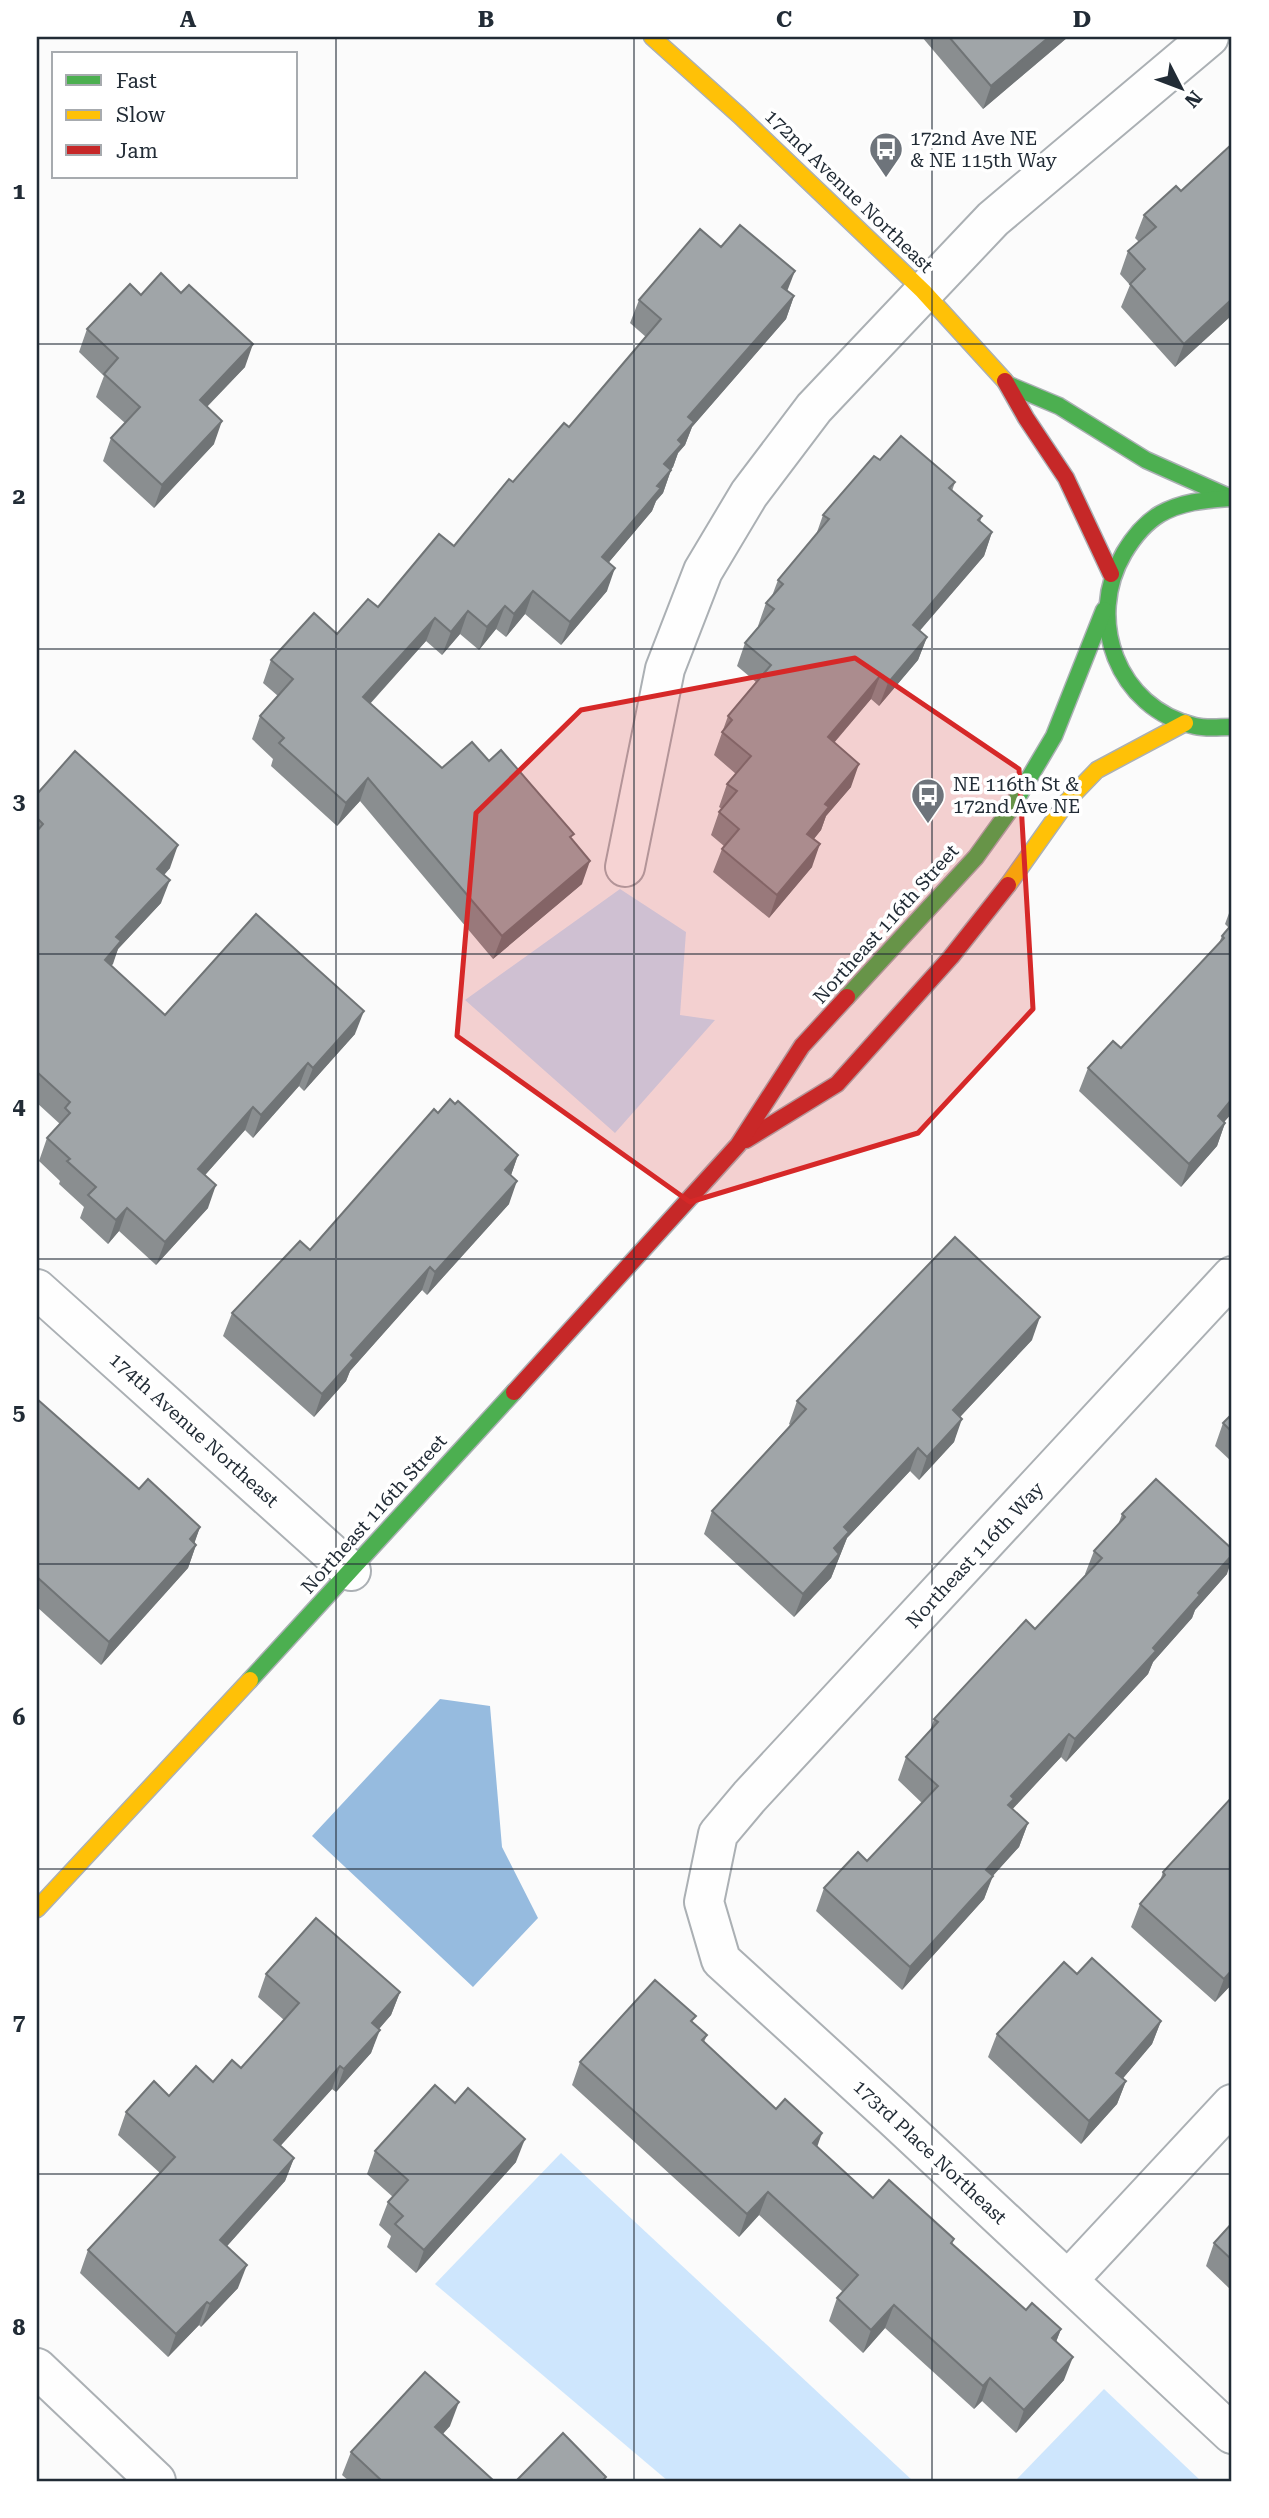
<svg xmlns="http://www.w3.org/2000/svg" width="1269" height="2518" viewBox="0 0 1269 2518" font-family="'Roboto Serif',serif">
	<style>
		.green { fill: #cee6fd }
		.water { fill: #96bbdf }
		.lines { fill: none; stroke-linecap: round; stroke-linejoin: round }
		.street-casing { stroke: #abb0b4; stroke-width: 42 }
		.fast-casing { stroke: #abb0b4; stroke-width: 19 }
		.slow-casing { stroke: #abb0b4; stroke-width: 19 }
		.jam-casing { stroke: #abb0b4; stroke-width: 19 }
		.street { stroke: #fefefe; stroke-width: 38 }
		.fast { stroke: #4caf50; stroke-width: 16 }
		.slow { stroke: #ffc107; stroke-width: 16 }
		.jam { stroke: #c62828; stroke-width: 16 }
		.wall { fill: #8a8e90 }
		.shaded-wall { fill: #707476 }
		.building { fill: #a0a5a8; stroke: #707476; stroke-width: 2 }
		.marked { fill: #d62828; fill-opacity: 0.2; stroke: #d62828; stroke-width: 5; stroke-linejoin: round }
		.grid { fill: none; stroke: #222c36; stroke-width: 2; stroke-opacity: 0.55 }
		.labels { text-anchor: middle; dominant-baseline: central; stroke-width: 7; stroke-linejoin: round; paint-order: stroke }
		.poi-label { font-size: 19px; fill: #222c36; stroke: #fff; text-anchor: start }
		.street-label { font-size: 19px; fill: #222c36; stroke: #fff }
		.neatline { fill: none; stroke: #222c36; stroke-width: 2.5 }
		.grid-label { font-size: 23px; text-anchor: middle; font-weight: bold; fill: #222c36 }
	</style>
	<rect width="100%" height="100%" fill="#fbfbfb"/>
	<g class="green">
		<path d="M620 889 686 932 680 1015 715 1020 615 1133 465 1000Z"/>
		<path d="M561 2153 913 2481H668L435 2284Z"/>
		<path d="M1104 2389 1201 2481H1015Z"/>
	</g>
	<path class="water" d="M440 1699 490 1706 502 1847 538 1918 473 1987 312 1836Z"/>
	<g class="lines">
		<g class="street-casing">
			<g id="street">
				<path d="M625 867 665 669 703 571 749 494 814 408 993 219 1209 37"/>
				<path d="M1232 1276 750 1796 718 1834 704 1902 721 1960 895 2119 1232 2434"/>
				<path d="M37 1289 351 1571"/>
				<path d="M1068 2280 1232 2104"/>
				<path d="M37 2368 156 2481"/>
			</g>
		</g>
		<g class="fast-casing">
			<g id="fast">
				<path d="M1009 385 1059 406 1146 460 1229 497"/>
				<path d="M1232 498C1206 500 1183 501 1160 514 1145 523 1133 538 1124 553 1085 619 1117 708 1195 726 1207 729 1219 727 1232 727"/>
				<path d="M847 997 976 857 1012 807 1054 736 1104 610"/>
				<path d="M250 1680 514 1392"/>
			</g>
		</g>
		<g class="slow-casing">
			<g id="slow">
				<path d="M652 37 740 116 923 291 1005 381"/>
				<path d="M1008 885 1069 799 1097 770 1185 723"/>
				<path d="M37 1909 250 1680"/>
			</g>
		</g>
		<g class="jam-casing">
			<g id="jam">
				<path d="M1005 381 1026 418 1066 478 1111 574"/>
				<path d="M746 1140 837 1084 951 957 1008 885"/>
				<path d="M514 1392 738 1145 802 1046 847 997"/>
			</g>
		</g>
		<use href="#street" class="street"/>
		<use href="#fast" class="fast"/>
		<use href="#slow" class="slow"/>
		<use href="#jam" class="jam"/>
	</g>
	<g class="wall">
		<path d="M922 37H1068L983 109Z"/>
		<path d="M1232 144V315L1175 367 1121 307 1130 285 1120 274 1128 251 1139 242 1135 238 1144 215 1181 191Z"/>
		<path d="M721 247 794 296 786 319 692 427 685 445 678 453 673 467 671 470 663 493 656 501 652 511 609 562 607 591 561 645 525 614 506 637 496 629 479 650 460 634 442 655 426 641 370 704 442 768 489 761 572 839 582 884 493 959 360 801 337 826 271 766 273 759 252 739 260 716 278 696 263 683 271 660 337 634 378 607 454 546 513 482 569 427 646 337 630 323 639 300Z"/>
		<path d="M141 295 245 367 207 407 214 444 154 508 103 461 111 438 125 423 96 397 104 376 79 352 87 329Z"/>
		<path d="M880 460 955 482 952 491 982 516 980 522 992 532 984 556 919 631 927 637 918 660 879 706 871 699 834 743 851 787 826 816 821 830 814 839 812 867 769 918 713 872 722 849 724 846 711 835 719 812 722 809 719 807 727 784 736 774 714 755 728 716 756 682 737 666 745 643 759 626H758L766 603 772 596 778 580 816 535 823 515Z"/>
		<path d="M37 794 170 868 164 875 161 903 118 949 111 966 165 1015 355 1034 304 1091 299 1086 253 1138 245 1130 205 1175 208 1208 156 1265 119 1231 108 1244 80 1218 84 1207 59 1184 60 1181 39 1161 47 1138 60 1124 37 1103Z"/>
		<path d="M1232 905V1113L1224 1122 1225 1123 1217 1146 1181 1187 1079 1091 1088 1068 1121 1048 1219 943 1222 936 1229 928 1225 924Z"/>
		<path d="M438 1113 518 1155 511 1175 509 1204 427 1295 422 1290 350 1371 346 1381 314 1417 223 1336 232 1313 310 1250Z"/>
		<path d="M1032 1340 960 1417 954 1442 919 1480 910 1471 847 1538 831 1578 794 1617 704 1534 712 1511 790 1425 789 1424 797 1401Z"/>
		<path d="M37 1399 139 1489 200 1527 194 1543 196 1545 188 1568 101 1665 37 1607Z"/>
		<path d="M1232 1414V1462L1215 1446 1223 1423Z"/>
		<path d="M1122 1514 1227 1574 1195 1610 1192 1618 1153 1662 1148 1674 1066 1762 1061 1757 1012 1809 1028 1823 1019 1847 992 1876 984 1899 902 1990 816 1911 824 1888 867 1861 922 1803 898 1780 906 1757 930 1731 934 1719 1035 1629 1086 1575 1085 1574 1094 1551 1118 1525Z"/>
		<path d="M1232 1792V1984L1215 2002 1131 1927 1140 1904 1160 1881 1163 1872 1230 1800Z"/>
		<path d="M266 1974 400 1992 391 2015 379 2029 371 2053 336 2092 332 2089 280 2146 294 2158 285 2181 227 2246 238 2288 201 2327 199 2325 168 2357 80 2273 88 2250 160 2173 118 2135 126 2112 213 2082 241 2068 284 2020 258 1997Z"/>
		<path d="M1077 1974 1161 2021 1152 2044 1123 2078 1126 2081 1117 2104 1081 2144 988 2057 997 2034Z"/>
		<path d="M693 2023 707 2035 704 2042 873 2198 954 2239 952 2244 1026 2310 1061 2329 1056 2342 1064 2380 1016 2433 982 2401 974 2409 885 2328 863 2353 829 2321 837 2298 843 2292 759 2215 739 2237 572 2085 580 2062Z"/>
		<path d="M375 2151 516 2162 416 2273 387 2247 391 2236 379 2225 388 2202 393 2197 367 2174Z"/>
		<path d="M1232 2223V2291L1206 2266 1214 2243Z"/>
		<path d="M450 2426 443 2434 494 2481H349L342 2475 351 2452Z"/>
	</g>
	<g class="shaded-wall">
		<path d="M1049 37H1068L983 109 991 86Z"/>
		<path d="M795 271 786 294 782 287Z"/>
		<path d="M794 296 786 319 692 427 685 445 678 453 673 467 656 487 664 464 678 440 688 417Z"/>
		<path d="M1232 299V315L1175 367 1184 344Z"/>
		<path d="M253 344 245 367 191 423 200 400Z"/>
		<path d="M222 421 214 444 154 508 162 485Z"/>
		<path d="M671 470 663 493 656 501 652 511 594 580 602 557 657 486Z"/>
		<path d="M992 532 984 556 905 648 913 625Z"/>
		<path d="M615 568 607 591 561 645 570 622Z"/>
		<path d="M533 591 525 614 506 637 514 614Z"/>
		<path d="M505 606 496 629 479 650 487 627Z"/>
		<path d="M468 611 460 634 442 655 451 632Z"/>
		<path d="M435 618 426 641 355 720 363 697Z"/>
		<path d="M927 637 918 660 879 706 888 683Z"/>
		<path d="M880 676 871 699 819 760 828 737Z"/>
		<path d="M859 764 851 787 826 816 821 830 799 857 807 834 825 804Z"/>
		<path d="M368 778 360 801 337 826 346 803Z"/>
		<path d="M820 844 812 867 769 918 777 895Z"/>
		<path d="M178 845 170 868 149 892 157 869Z"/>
		<path d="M590 861 582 884 493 959 502 936Z"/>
		<path d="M170 880 161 903 118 949 113 964 96 983 105 960 116 937Z"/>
		<path d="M364 1011 355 1034 304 1091 313 1068Z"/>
		<path d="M308 1063 299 1086 253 1138 261 1115Z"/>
		<path d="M1232 1099V1113L1209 1139 1218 1116Z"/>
		<path d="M253 1107 245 1130 190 1192 198 1169Z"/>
		<path d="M1225 1123 1217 1146 1181 1187 1189 1164Z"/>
		<path d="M518 1155 510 1178 505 1170Z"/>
		<path d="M517 1181 509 1204 427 1295 435 1272Z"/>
		<path d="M216 1185 208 1208 156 1265 165 1242Z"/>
		<path d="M127 1208 119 1231 108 1244 116 1220Z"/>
		<path d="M430 1267 422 1290 350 1371 346 1381 314 1417 322 1394 351 1355Z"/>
		<path d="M1040 1317 1032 1340 945 1433 953 1410Z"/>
		<path d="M962 1419 954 1442 919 1480 927 1457Z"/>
		<path d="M918 1448 910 1471 847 1538 831 1578 794 1617 803 1594 834 1548 844 1527Z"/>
		<path d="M200 1527 192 1550 190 1539Z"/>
		<path d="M196 1545 188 1568 101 1665 109 1642Z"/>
		<path d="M1232 1555V1559L1227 1574 1195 1610 1192 1618 1153 1662 1148 1674 1066 1762 1075 1739 1153 1648 1198 1593Z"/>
		<path d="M1069 1734 1061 1757 1008 1814 999 1828 1011 1796Z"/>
		<path d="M1028 1823 1019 1847 983 1887 993 1876 984 1899 902 1990 910 1967 986 1870Z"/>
		<path d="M1232 1970V1984L1215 2002 1224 1979Z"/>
		<path d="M400 1992 391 2015 364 2046 372 2023Z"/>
		<path d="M1161 2021 1152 2044 1108 2096 1116 2073Z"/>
		<path d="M380 2030 371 2053 336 2092 344 2069Z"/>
		<path d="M340 2066 332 2089 265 2163 274 2140Z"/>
		<path d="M1126 2081 1117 2104 1081 2144 1089 2121Z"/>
		<path d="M822 2133 814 2156 813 2143Z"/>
		<path d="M525 2139 516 2162 416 2273 424 2250Z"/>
		<path d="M294 2158 285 2181 212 2263 220 2240Z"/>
		<path d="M768 2192 759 2215 739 2237 747 2214Z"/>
		<path d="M247 2265 238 2288 201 2327 210 2304Z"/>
		<path d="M207 2302 199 2325 168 2357 176 2334Z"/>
		<path d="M894 2305 885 2328 863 2353 871 2330Z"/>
		<path d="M1061 2329 1052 2352V2338Z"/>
		<path d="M1073 2357 1064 2380 1016 2433 1024 2410Z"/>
		<path d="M990 2378 982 2401 974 2409 983 2386Z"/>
		<path d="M459 2402 450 2426 427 2450 435 2427Z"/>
	</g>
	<g class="building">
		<path d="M949 37H1049L991 86Z"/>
		<path d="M1232 144V299L1184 344 1130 284 1145 269 1128 251 1156 227 1144 215 1176 186 1181 191Z"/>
		<path d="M740 225 795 271 782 287 794 296 688 417 694 422 678 440 682 444 664 464 671 470 657 486 661 488 602 557 615 568 570 622 533 591 514 614 505 606 487 627 468 611 451 632 435 618 363 697 442 768 472 742 489 761 501 750 574 834 570 837 590 861 502 936 368 778 346 803 279 743 284 738 260 716 293 679 271 660 314 613 337 634 368 599 378 607 439 534 454 546 509 479 513 482 564 423 569 427 661 319 639 300 700 229 721 247Z"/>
		<path d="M161 273 181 293 189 285 253 344 200 400 222 421 162 485 111 438 140 407 104 374 118 358 87 329 130 284 141 295Z"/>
		<path d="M901 436 955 482 949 488 982 516 978 520 992 532 913 625 927 637 888 683 880 676 828 737 859 764 825 804 829 807 807 834 820 844 777 895 722 849 739 829 719 812 737 791 727 784 751 756 722 732 732 720 728 716 771 665 745 643 774 609 766 603 783 584 778 580 829 519 823 515 874 456 880 460Z"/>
		<path d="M75 751 178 845 157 869 170 880 116 937 121 941 105 960 165 1015 256 914 364 1011 313 1068 308 1063 261 1115 253 1107 198 1169 216 1185 165 1242 127 1208 116 1220 88 1195 96 1187 67 1161 70 1159 47 1138 70 1113 65 1108 70 1102 37 1072V831L43 824 37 818V794Z"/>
		<path d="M1232 924V1099L1218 1116 1225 1123 1189 1164 1088 1068 1113 1041 1121 1048 1224 938 1222 936Z"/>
		<path d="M450 1099 455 1104 458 1101 518 1155 505 1170 517 1181 435 1272 430 1267 351 1355 354 1358 322 1394 232 1313 300 1241 310 1250 434 1109 438 1113Z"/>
		<path d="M955 1237 1040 1317 953 1410 962 1419 927 1457 918 1448 844 1527 849 1532 834 1548 839 1554 803 1594 712 1511 806 1409 797 1401Z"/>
		<path d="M37 1399 139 1489 148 1479 200 1527 190 1539 196 1545 109 1642 37 1577Z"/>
		<path d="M1232 1414V1432L1223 1423Z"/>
		<path d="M1156 1479 1232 1549V1555L1198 1593 1200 1595 1153 1648 1156 1651 1075 1739 1069 1734 1011 1796 1014 1799 1008 1805 1028 1823 986 1870 993 1876 910 1967 824 1888 858 1852 867 1861 938 1786 906 1757 938 1722 934 1719 1026 1620 1035 1629 1102 1558 1094 1551 1125 1517 1122 1514Z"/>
		<path d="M1232 1797V1970L1224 1979 1140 1904 1165 1875 1163 1872Z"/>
		<path d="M316 1918 400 1992 372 2023 380 2030 344 2069 340 2066 274 2140 294 2158 220 2240 247 2265 210 2304 207 2302 176 2334 88 2250 175 2157 126 2112 154 2081 169 2096 196 2066 213 2082 232 2060 241 2068 299 2003 266 1974Z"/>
		<path d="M1092 1958 1161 2021 1116 2073 1126 2081 1089 2121 997 2034 1064 1962 1077 1974Z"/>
		<path d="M655 1980 696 2016 691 2021 707 2035 702 2040 776 2109 785 2099 822 2133 813 2143 873 2198 889 2180 954 2239 951 2243 1026 2310 1032 2303 1061 2329 1052 2338 1073 2357 1024 2410 990 2378 983 2386 894 2305 871 2330 837 2298 858 2275 768 2192 747 2214 580 2062Z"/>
		<path d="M435 2085 455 2103 468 2088 525 2139 424 2250 395 2224 403 2216 388 2202 408 2180 375 2151Z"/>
		<path d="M1232 2223V2260L1214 2243Z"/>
		<path d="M425 2372 459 2402 435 2427 494 2481H382L351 2452Z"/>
		<path d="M563 2433 606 2477 602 2481H516Z"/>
	</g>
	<path class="marked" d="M855 658 1019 769 1033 1009 918 1133 690 1202 457 1036 476 813 581 710Z"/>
	<path class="grid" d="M336 37V2481M634 37V2481M932 37V2481M37 344H1232M37 649H1232M37 954H1232M37 1259H1232M37 1564H1232M37 1869H1232M37 2174H1232"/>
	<defs>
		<g id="bus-pin" transform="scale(1.75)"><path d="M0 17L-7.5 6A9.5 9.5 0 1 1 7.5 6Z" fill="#6e747b" stroke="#fff"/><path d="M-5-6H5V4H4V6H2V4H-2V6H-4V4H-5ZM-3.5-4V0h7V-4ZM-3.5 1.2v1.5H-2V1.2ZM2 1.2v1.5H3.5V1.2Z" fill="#fff"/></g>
	</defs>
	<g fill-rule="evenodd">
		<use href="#bus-pin" x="886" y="149"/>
		<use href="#bus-pin" x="928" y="795"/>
	</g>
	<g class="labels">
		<g class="poi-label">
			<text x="910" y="138">172nd Ave NE<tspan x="910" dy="22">&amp; NE 115th Way</tspan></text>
			<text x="953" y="784">NE 116th St &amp;<tspan x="953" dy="22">172nd Ave NE</tspan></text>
		</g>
		<g class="street-label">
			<text transform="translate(849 191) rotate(44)">172nd Avenue Northeast</text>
			<text transform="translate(886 924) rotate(-48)">Northeast 116th Street</text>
			<text transform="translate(194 1430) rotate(42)">174th Avenue Northeast</text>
			<text transform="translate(374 1514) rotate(-48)">Northeast 116th Street</text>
			<text transform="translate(975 1555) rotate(-47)">Northeast 116th Way</text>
			<text transform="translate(930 2152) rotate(43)">173rd Place Northeast</text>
		</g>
	</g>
	<rect width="1269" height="2518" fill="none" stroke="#ffffff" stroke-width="77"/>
	<rect x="52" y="52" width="245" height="126" fill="#ffffff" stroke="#a7abaf" stroke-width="2"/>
	<rect x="66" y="75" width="35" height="10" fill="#4caf50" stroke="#a7abaf" stroke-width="2"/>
	<text x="116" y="88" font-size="21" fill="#222c36">Fast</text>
	<rect x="66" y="110" width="35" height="10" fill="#ffc107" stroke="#a7abaf" stroke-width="2"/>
	<text x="116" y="122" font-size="21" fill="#222c36">Slow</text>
	<rect x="66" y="145" width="35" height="10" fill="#c62828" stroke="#a7abaf" stroke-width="2"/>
	<text x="116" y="158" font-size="21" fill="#222c36">Jam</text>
	<g transform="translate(1181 88) rotate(132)" stroke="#ffffff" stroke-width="5" paint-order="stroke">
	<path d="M0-5L12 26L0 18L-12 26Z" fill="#222c36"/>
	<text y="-10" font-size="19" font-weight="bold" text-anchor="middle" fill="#222c36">N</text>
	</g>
	<rect x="38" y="38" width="1192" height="2442" class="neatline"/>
	<g class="grid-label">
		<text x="188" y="27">A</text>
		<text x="486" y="27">B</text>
		<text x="784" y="27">C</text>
		<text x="1082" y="27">D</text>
		<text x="19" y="199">1</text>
		<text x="19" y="504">2</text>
		<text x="19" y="809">3</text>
		<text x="19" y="1114">4</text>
		<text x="19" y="1420">5</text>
		<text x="19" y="1725">6</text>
		<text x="19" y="2030">7</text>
		<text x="19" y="2335">8</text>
	</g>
</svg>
